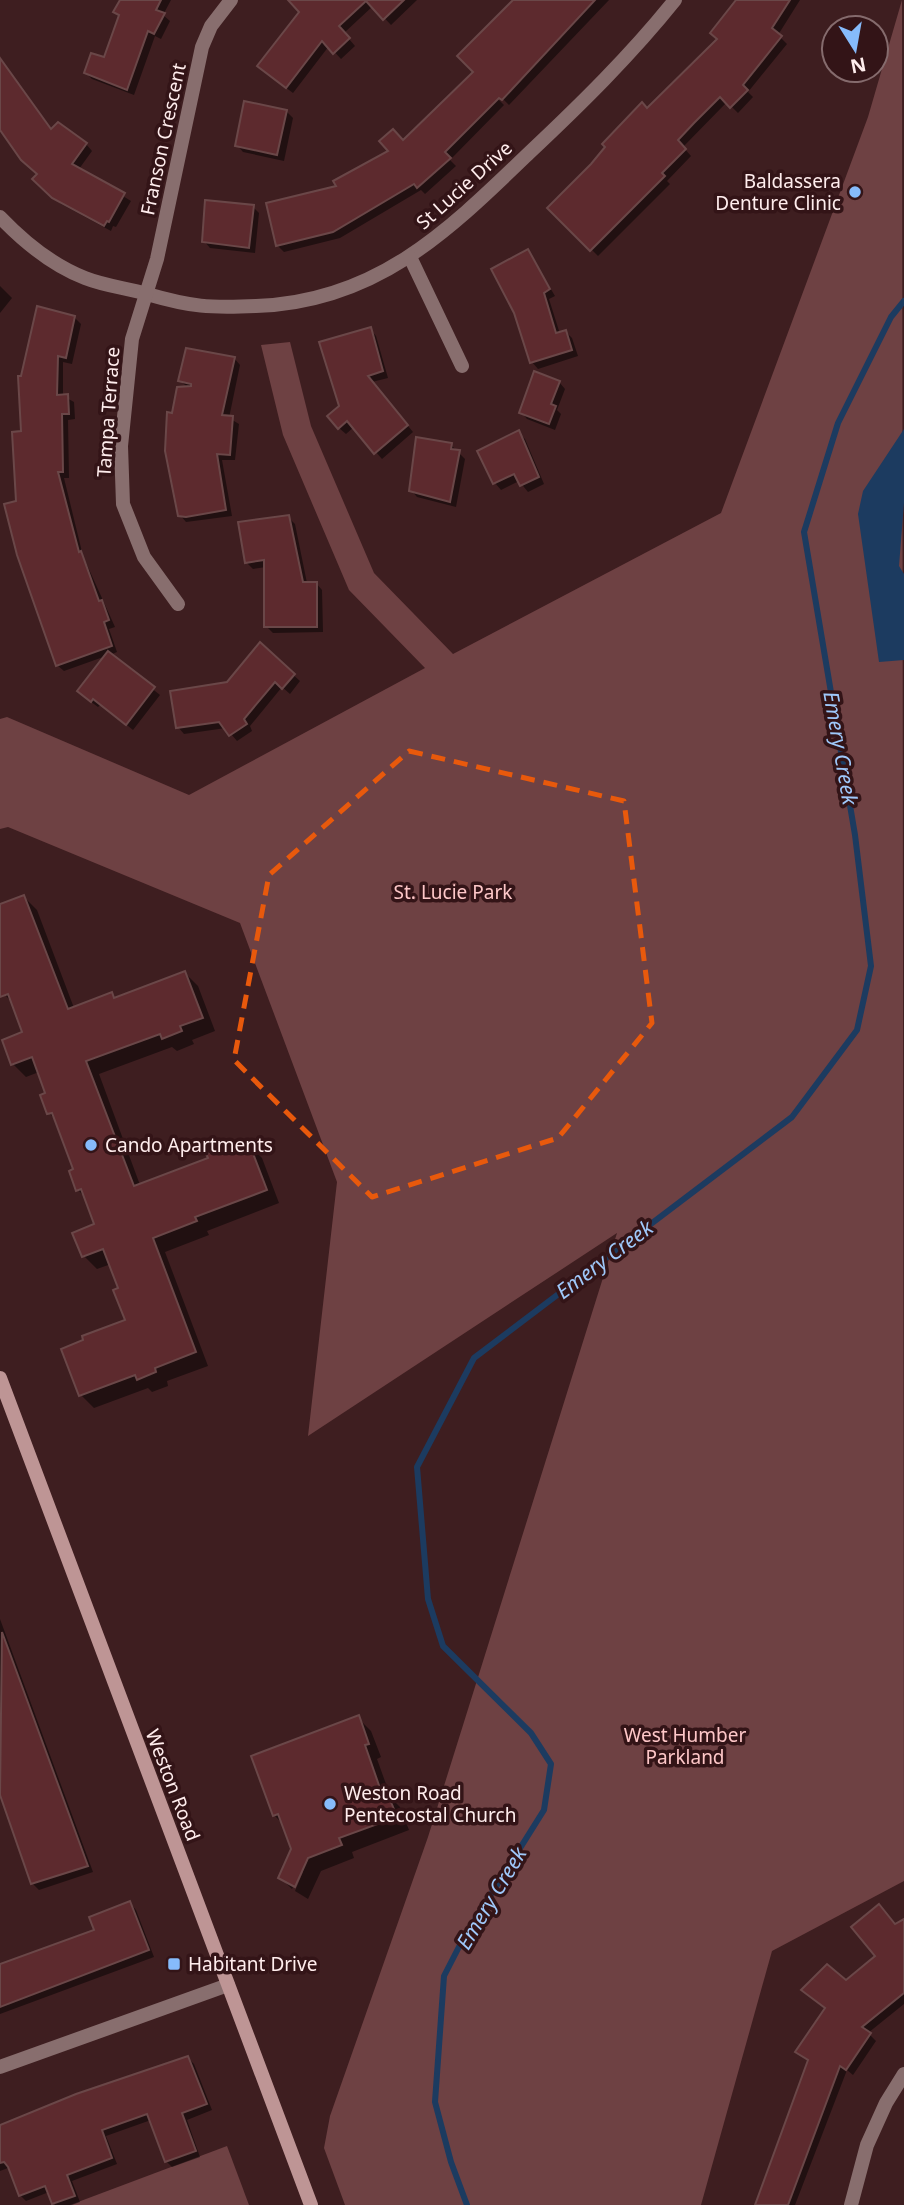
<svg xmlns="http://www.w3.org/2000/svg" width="904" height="2205" viewBox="0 0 904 2205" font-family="'Noto Sans',sans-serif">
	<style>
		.green { fill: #6e4143 }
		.water { fill: #1c3b60 }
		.shadow { fill: #0007 }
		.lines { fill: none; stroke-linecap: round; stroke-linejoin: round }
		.stream { stroke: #1c3b60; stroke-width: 6 }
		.building { fill: #5d2a2e; stroke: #6a4748; stroke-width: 2 }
		.street { stroke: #886e6e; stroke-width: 14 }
		.secondary { stroke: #be9595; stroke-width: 14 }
		.marked { fill: none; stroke: #e8590c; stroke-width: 5; stroke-dasharray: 14 9; stroke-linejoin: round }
		.poi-dot { fill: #86bbfb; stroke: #331417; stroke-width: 2.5 }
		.labels { text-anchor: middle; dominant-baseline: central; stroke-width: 7; stroke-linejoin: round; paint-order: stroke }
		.street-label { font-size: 19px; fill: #ffeded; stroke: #331417 }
		.poi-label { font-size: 19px; fill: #ffeded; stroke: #331417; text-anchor: start }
		.park-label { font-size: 19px; fill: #fec7c8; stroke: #331417 }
		.water-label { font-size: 21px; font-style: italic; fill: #9fc8fa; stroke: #331417 }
	</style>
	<rect width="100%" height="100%" fill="#3e1e20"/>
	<g class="green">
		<path d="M902 0 904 1881 772 1951 701 2205H345L324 2148 330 2116 428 1837 617 1233 308 1436 337 1182 240 923 8 827 0 829V719L7 717 189 795 425 668 349 590 283 435 261 345 290 342 311 426 374 573 453 654 721 513 868 117Z"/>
		<path d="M227 2146 249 2205H70Z"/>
	</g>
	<path class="water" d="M904 429V503L899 566 904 574V660L879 662 858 514 863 491Z"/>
	<g class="shadow">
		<path d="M122 0H171L163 15 170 21 161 39 155 36 134 95 92 79 86 73 105 60 120 17 115 12Z"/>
		<path d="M305 0H417L391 25 373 6 344 33 355 46 341 59 329 46 293 93 265 72 302 12Z"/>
		<path d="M515 0H609L509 105 497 93 494 95 504 105 450 160 456 166 425 194 421 190 340 238 284 252 277 245 338 187 404 142 476 73Z"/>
		<path d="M748 0H800L778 35 787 44 748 92 753 97 738 113 727 102 683 147 691 156 667 181 670 184 598 256 550 208 719 40Z"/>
		<path d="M0 58 52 131 86 144 92 151 79 169 131 201 116 227 113 226 111 231 61 204 34 179 39 174 0 127Z"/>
		<path d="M246 103 287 112 293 118 284 161 243 152 237 145Z"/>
		<path d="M253 207 259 213 255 253 210 248 204 241Z"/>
		<path d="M528 251 555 296 549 299 560 334 566 332 572 338 578 356 538 369 532 362Z"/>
		<path d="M0 286 12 298 0 313Z"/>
		<path d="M75 318 81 324 72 364 63 362V396L74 402 75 419 68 420 69 478H64L83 556 115 627 109 629 117 652 110 655 160 695 133 730 101 704 98 707 86 698 106 656 64 671 57 665 18 502 23 433Z"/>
		<path d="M370 329 376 336 388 378 372 382 413 432 382 459 354 427 346 434 339 428 341 407Z"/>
		<path d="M234 358 240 365 229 418 239 424 235 460H222L232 516 186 522 180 515 173 414 188 388 180 380Z"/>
		<path d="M559 382 565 389 557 410 561 414 555 430 527 419 521 412Z"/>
		<path d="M519 433 525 439 544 484 528 492 519 481 501 490 495 483Z"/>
		<path d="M451 445 465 459 456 507 417 497 411 490Z"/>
		<path d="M288 517 295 524 307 583H316L322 590 323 632 273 633 266 626V567L253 569 246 562Z"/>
		<path d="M260 645 300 681 290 694 282 687 250 726 252 731 237 741 226 728 184 734 178 727 228 684Z"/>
		<path d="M24 897 37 910 74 1008 111 994 116 999 185 973 198 986 215 1031 192 1040 194 1044 177 1051 172 1047 99 1074 140 1185 210 1159 225 1149 229 1152 249 1145 262 1158 279 1203 207 1231 209 1235 165 1252 208 1366 167 1381 168 1386 152 1392 148 1388 94 1408 81 1395 127 1321 111 1264 97 1269 84 1256 96 1225 86 1198 78 1190 76 1170 58 1122 49 1113 48 1094 39 1072 26 1077 13 1064 25 1033 14 1004 5 995 0 983V906Z"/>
		<path d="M0 1619 93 1872 39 1890 32 1883 0 1790V1780L5 1778 0 1765Z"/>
		<path d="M358 1718 371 1731 381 1757 377 1759 391 1798 400 1807 409 1830 352 1852 354 1858 321 1871 308 1899 295 1891 303 1872 301 1870 292 1889 280 1877 293 1849 284 1825 274 1815Z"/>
		<path d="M130 1903 136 1910 154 1957 0 2014V1975L96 1931Z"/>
		<path d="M904 1921V2004L868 2033 876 2041 853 2075 847 2070 795 2205H757L809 2061 798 2051 846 1982 877 1957 895 1926Z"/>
		<path d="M188 2058 194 2064 212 2110 187 2120 200 2157 172 2167 166 2161 151 2120 106 2136 117 2164 72 2181 80 2202 72 2205H55L49 2192 26 2201 20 2195 8 2168 0 2171V2126Z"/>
	</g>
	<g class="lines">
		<path class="stream" d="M467 2205 451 2162 435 2102 444 1976 463 1939 544 1810 551 1764 531 1733 443 1646 428 1599 417 1467 474 1358 792 1117 857 1030 871 966 855 835 804 532 838 423 891 317 904 301"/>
	</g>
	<g class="building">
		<path d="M120 0H161L156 10 165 13 154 34 148 31 127 90 84 73 91 53 104 57 119 15 113 12Z"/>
		<path d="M288 0H404L383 20 366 1 339 26 350 38 333 54 322 41 286 88 257 66 299 12Z"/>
		<path d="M513 0H595L502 100 499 98 445 152 451 158 417 188 414 184 333 232 276 246 266 203 336 186 333 181 388 151 379 141 393 129 403 140 473 72 457 56Z"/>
		<path d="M736 0H790L772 28 782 36 743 85 748 90 730 108 720 97 694 123 678 140 686 149 662 173 665 176 590 251 547 208 591 164 605 147 602 144 642 102 647 108 717 39 710 33Z"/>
		<path d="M0 58 51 129 58 122 87 143 72 164 125 193 109 222 107 221 104 226 52 198 32 179 37 174 21 160 0 130Z"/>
		<path d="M244 101 287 110 277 155 235 146Z"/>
		<path d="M205 200 254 205 249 248 202 242Z"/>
		<path d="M528 249 550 289 544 293 556 333 566 330 572 350 530 363 514 313 491 269Z"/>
		<path d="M37 306 75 316 66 358 58 356 57 395 68 394 69 414H62L63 472H58L79 552 81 551 99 601 102 600 109 620 104 622 112 646 56 666 17 555 4 504 16 501 12 432 21 431 18 376H21Z"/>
		<path d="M371 327 383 371 368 376 408 425 374 454 347 421 338 429 327 416 339 406 319 342Z"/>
		<path d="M186 348 235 357 222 415 233 416 230 455 217 454 226 510 186 517 178 516 165 451 167 412 172 413 177 387 191 386V384L178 381Z"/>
		<path d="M534 371 560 381 551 404 556 406 549 424 519 413Z"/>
		<path d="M519 430 539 477 520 486 514 474 493 484 477 451Z"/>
		<path d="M416 437 452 443 451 449 460 450 450 502 409 491Z"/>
		<path d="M289 515 303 582H317V627H264V560L245 563 238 522Z"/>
		<path d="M260 642 295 674 282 689 275 682 244 719 247 724 229 736 219 722 176 728 170 691 227 682Z"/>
		<path d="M108 651 155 687 126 725 93 699 91 702 77 691Z"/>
		<path d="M24 895 68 1009 112 992 114 998 185 971 203 1018 180 1026 182 1031 162 1039 160 1034 86 1061 134 1186 208 1158 206 1154 225 1147 227 1151 249 1143 267 1190 195 1217 197 1221 153 1238 196 1352 155 1368 156 1372 137 1380 135 1375 79 1396 61 1349 83 1340 82 1336 125 1320 113 1290 118 1288 103 1249 82 1257 72 1233 94 1224 81 1189 76 1191 69 1171 73 1169 52 1113 47 1114 40 1095 45 1093 32 1057 11 1065 2 1040 22 1032 8 994 0 997V904Z"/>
		<path d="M2 1632 88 1866 31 1884 0 1795Z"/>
		<path d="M359 1715 369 1744 365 1745 382 1794 387 1792 397 1817 339 1838 342 1845 308 1858 295 1887 278 1878 291 1849 278 1814 273 1816 251 1756Z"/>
		<path d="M130 1901 149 1950 0 2007V1964L94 1930 89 1917Z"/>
		<path d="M879 1904 895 1924 904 1919V1993L862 2027 871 2033 846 2070 840 2066 788 2205H755L808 2060 795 2052 825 2008 801 1990 827 1964 846 1980 875 1956 851 1927Z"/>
		<path d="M188 2056 207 2104 182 2113 196 2151 165 2162 147 2114 102 2130 112 2158 67 2175 75 2196 52 2204 45 2186 19 2196 8 2167 4 2162 0 2163V2125L76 2094Z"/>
	</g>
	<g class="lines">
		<g class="street">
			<path d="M0 217C23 241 54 266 85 278 105 286 127 288 147 294 192 307 209 308 256 306 376 302 447 232 529 153 580 105 631 55 675 0"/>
			<path d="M410 257 462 366"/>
			<path d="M178 604 144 557 123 504 121 446 132 339 157 259 202 47 211 26 231 0"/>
			<path d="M0 2067 228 1985"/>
			<path d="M851 2205 867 2145 886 2103 904 2074"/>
		</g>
		<path class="secondary" d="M0 1378 311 2205"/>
	</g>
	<path class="marked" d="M409 751 624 801 652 1023 558 1138 372 1197 234 1060 269 875Z"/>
	<g class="poi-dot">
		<circle cx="855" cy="192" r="7"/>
		<circle cx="91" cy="1145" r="7"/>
		<circle cx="330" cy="1804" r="7"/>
		<rect x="167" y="1957" width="14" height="14" rx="3.5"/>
	</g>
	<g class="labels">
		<g class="street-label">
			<text transform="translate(163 139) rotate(-78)">Franson Crescent</text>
			<text transform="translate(464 185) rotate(-42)">St Lucie Drive</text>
			<text transform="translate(108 412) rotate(-86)">Tampa Terrace</text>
			<text transform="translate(173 1785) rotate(69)">Weston Road</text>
		</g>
		<g class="poi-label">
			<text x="841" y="181" text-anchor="end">Baldassera<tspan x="841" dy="22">Denture Clinic</tspan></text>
			<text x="105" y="1145">Cando Apartments</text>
			<text x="344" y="1793">Weston Road<tspan x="344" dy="22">Pentecostal Church</tspan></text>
			<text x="188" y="1964">Habitant Drive</text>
		</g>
		<g class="park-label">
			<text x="453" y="892">St. Lucie Park</text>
			<text x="685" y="1735">West Humber<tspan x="685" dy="22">Parkland</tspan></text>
		</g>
		<g class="water-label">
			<text transform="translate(841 748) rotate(80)">Emery Creek</text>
			<text transform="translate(604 1259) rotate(-37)">Emery Creek</text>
			<text transform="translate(491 1898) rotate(-59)">Emery Creek</text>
		</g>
	</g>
	<g transform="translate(855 49) rotate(169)"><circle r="33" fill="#331417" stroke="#856b6d" stroke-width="2"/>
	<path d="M0-5L12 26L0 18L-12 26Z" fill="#86bbfb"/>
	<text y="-10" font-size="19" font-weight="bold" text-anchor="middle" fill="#ffeded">N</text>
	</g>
</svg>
